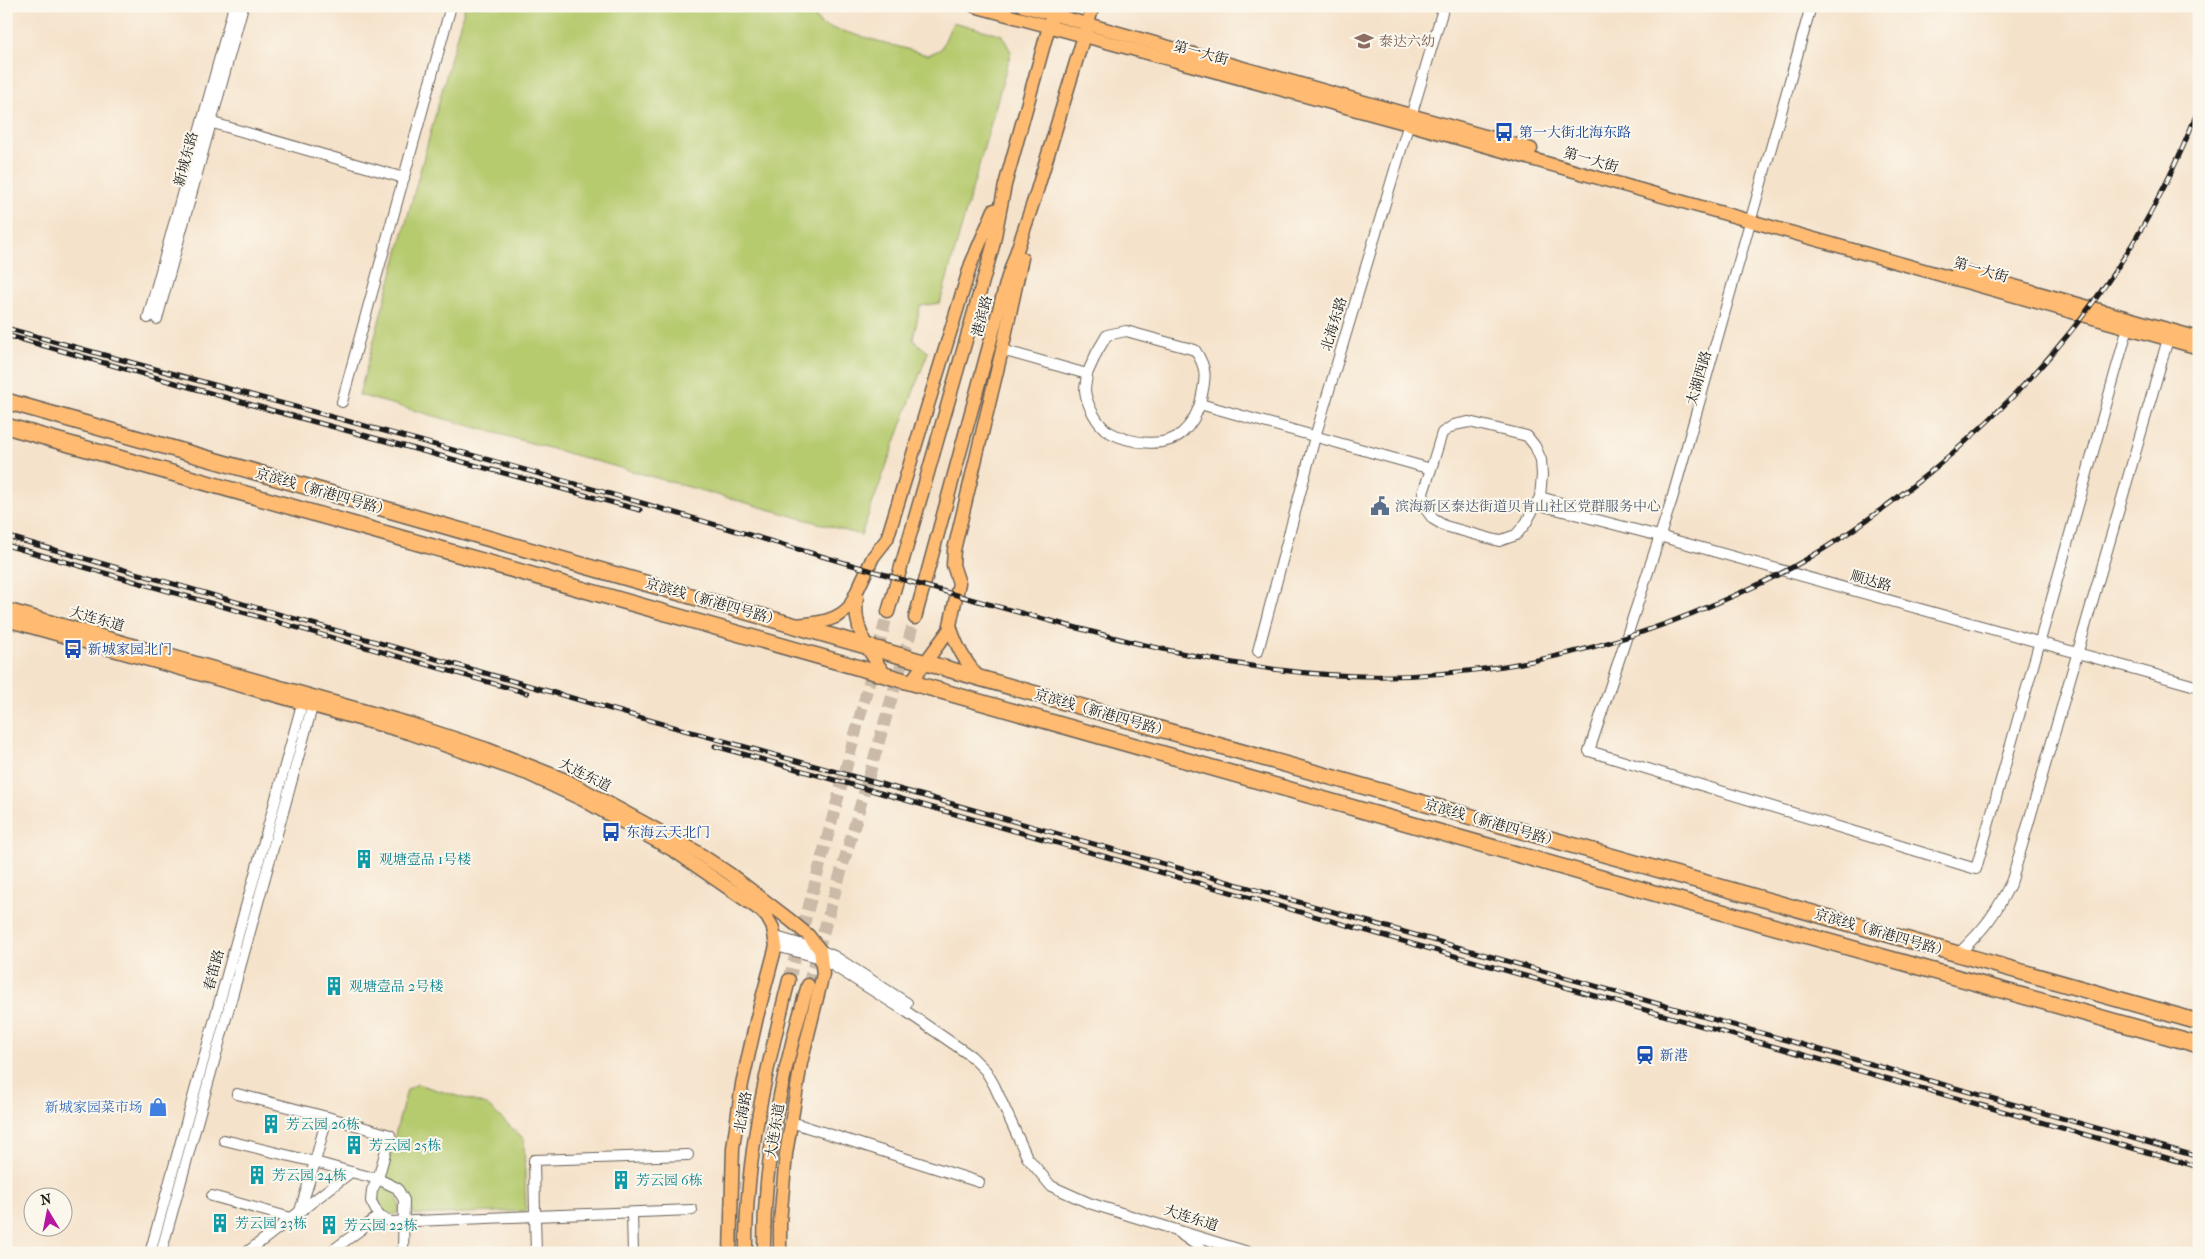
<svg xmlns="http://www.w3.org/2000/svg" width="2205" height="1259" viewBox="0 0 2205 1259" font-family="'IM FELL French Canon','Noto Serif SC',serif">
	<style>
		.green { fill: #b6ca6e; stroke: #697345 }
		.lines { fill: none; stroke-linecap: round; stroke-linejoin: round }
		.major-tunnel { stroke: #cabaa7; stroke-width: 12; stroke-dasharray: 12 6; stroke-linecap: butt }
		.minor-casing { stroke: #686159; stroke-width: 12 }
		.major-casing { stroke: #686159; stroke-width: 15 }
		.highway-casing { stroke: #686159; stroke-width: 18 }
		.minor { stroke: #fff; stroke-width: 10 }
		.major { stroke: #ffbb71; stroke-width: 12 }
		.highway { stroke: #ffbb71; stroke-width: 15 }
		.rail-casing { stroke: #1c1c1c; stroke-width: 5 }
		.rail { stroke: #fbf7ec; stroke-width: 3; stroke-dasharray: 9; stroke-linecap: butt }
		.labels { text-anchor: middle; dominant-baseline: central; stroke-width: 4; stroke-linejoin: round; paint-order: stroke }
		.education-label { font-size: 14px; fill: #785e54; stroke: #fbf7ec; text-anchor: start }
		.street-label { font-size: 14px; fill: #1c1c1c; stroke: #fbf7ec }
		.transit-label { font-size: 14px; fill: #164399; stroke: #fbf7ec; text-anchor: start }
		.service-label { font-size: 14px; fill: #4e5e75; stroke: #fbf7ec; text-anchor: start }
		.culture-label { font-size: 14px; fill: #0d838f; stroke: #fbf7ec; text-anchor: start }
		.shop-label { font-size: 14px; fill: #366cbe; stroke: #fbf7ec; text-anchor: end }
	</style>
	<rect width="100%" height="100%" fill="#fbf7ec"/>
	<filter id="ink" filterUnits="userSpaceOnUse"><feTurbulence type="fractalNoise" baseFrequency=".02" numOctaves="2"/><feDisplacementMap in="SourceGraphic" scale="10" xChannelSelector="R" yChannelSelector="G"/><feConvolveMatrix kernelMatrix="1 2 1 2 8 2 1 2 1" color-interpolation-filters="sRGB"/></filter>
	<filter id="wash" filterUnits="userSpaceOnUse"><feTurbulence type="fractalNoise" baseFrequency=".0096" numOctaves="4" result="noise"/><feDisplacementMap in="SourceGraphic" scale="20" xChannelSelector="R" yChannelSelector="G"/><feGaussianBlur stdDeviation="1.12" result="paint"/><feColorMatrix in="noise" values="0 0 0 0 0 0 0 0 0 0 0 0 0 0 0 0 0 1.4 0 .05"/><feComposite in="paint" operator="in"/></filter>
	<g filter="url(#wash)">
		<rect width="100%" height="100%" fill="#f5e2ca"/>
		<g class="green">
			<path d="M465 6H809L821 25 928 55 941 49 953 22 1002 35 1011 52 940 303 920 306 913 340 928 352 861 535 359 395Z"/>
			<path d="M417 1084 487 1105 524 1139 526 1211 414 1215C408 1194 403 1186 384 1175L407 1090Z"/>
			<path d="M383 1187C395 1192 401 1199 399 1212L392 1215C381 1212 374 1201 378 1189Z"/>
		</g>
	</g>
	<g filter="url(#ink)">
		<g class="lines">
			<g class="major-tunnel">
				<path d="M789 980 888 612"/>
				<path d="M808 985 915 618"/>
			</g>
			<g class="minor-casing">
				<g id="minor">
					<path d="M1811 6 1672 499 1589 751 1976 869 2130 320"/>
					<path d="M206 121 404 178"/>
					<path d="M148 318 234 6"/>
					<path d="M157 319 243 6"/>
					<path d="M1002 350 1087 374 1097 352 1107 335 1126 331 1195 350C1209 371 1205 380 1200 404L1431 469 1442 433 1454 425 1469 422 1527 436 1535 446 1541 460 1542 475 1540 497 1526 523 1516 535 1499 541 1445 526 1433 519 1427 511 1423 493 1431 469"/>
					<path d="M1087 374C1087 379 1085 385 1085 390 1086 403 1097 425 1109 432 1129 443 1164 449 1182 433 1192 424 1196 415 1200 404"/>
					<path d="M342 402 451 6"/>
					<path d="M1540 497 1586 510"/>
					<path d="M1536 504 1659 536 2199 687"/>
					<path d="M1258 651 1315 437 1444 6"/>
					<path d="M776 937 820 950 834 956 907 1003"/>
					<path d="M776 946 821 958 907 1012 971 1056 986 1071 994 1085 1027 1157 1051 1186 1089 1203 1251 1253"/>
					<path d="M1958 954C1985 928 1996 914 2012 880L2168 339"/>
					<path d="M237 1094 327 1117"/>
					<path d="M791 1122 979 1182"/>
					<path d="M224 1140 315 1162 300 1211"/>
					<path d="M688 1155 534 1160 535 1216 692 1210"/>
					<path d="M351 1172 315 1162 327 1117 390 1135 378 1179 372 1190 371 1201 379 1216"/>
					<path d="M212 1196 291 1218"/>
					<path d="M632 1213 633 1253"/>
					<path d="M1179 1233 1208 1253"/>
					<path d="M150 1253 304 697"/>
					<path d="M161 1253 314 700"/>
					<path d="M246 1253 351 1172 378 1179 397 1188 404 1200 403 1253"/>
					<path d="M329 1253 379 1216 391 1222 535 1216 536 1253"/>
				</g>
			</g>
			<g class="major-casing">
				<g id="major">
					<path d="M974 6 1408 124 2199 348"/>
					<path d="M1023 6 1531 149"/>
					<path d="M1957 270 2199 338"/>
					<path d="M857 597C852 628 869 652 886 676"/>
					<path d="M6 609 411 724 487 749 566 780 694 850 730 874 790 920 808 935 820 950 823 974 801 1063 786 1154 780 1222V1253"/>
					<path d="M888 612 993 246 1005 185 1051 19"/>
					<path d="M915 618 1007 280 1035 197 1093 6"/>
					<path d="M6 620 409 733 528 774 583 800 676 852 760 910 767 917 773 928 776 946 757 1017 742 1084 733 1148 730 1253"/>
					<path d="M796 625C815 623 837 622 850 606L873 557 887 539 971 264 994 210"/>
					<path d="M950 625C956 647 965 661 979 678"/>
					<path d="M910 683 949 630 959 583 953 565 954 550 1002 350 1022 258"/>
					<path d="M746 1253C745 1159 766 1070 789 980"/>
					<path d="M764 1253C763 1160 782 1073 808 985"/>
				</g>
			</g>
			<g class="highway-casing">
				<g id="highway">
					<path d="M6 401 866 646 2199 1022"/>
					<path d="M6 426 1668 897 2199 1045"/>
				</g>
			</g>
			<use href="#minor" class="minor"/>
			<use href="#major" class="major"/>
			<use href="#highway" class="highway"/>
			<g class="rail-casing">
				<g id="rail">
					<path d="M6 328C218 387 431 442 642 503 770 541 897 579 1025 614 1109 637 1193 659 1280 670 1429 689 1581 663 1717 603 1748 590 1778 576 1807 559 1850 534 1890 504 1929 473 2050 374 2144 255 2199 107"/>
					<path d="M6 335 256 406 640 510"/>
					<path d="M6 536 684 730 928 797 2199 1157"/>
					<path d="M6 545 527 693"/>
					<path d="M715 746 2199 1167"/>
				</g>
			</g>
			<use href="#rail" class="rail"/>
		</g>
	</g>
	<defs>
		<g id="school-bare" transform="scale(1.5)"><path d="M0-5L7-2L0 1L-7-2ZM-4 1L0 2.5L4 1V4Q0 6-4 4Z" fill="#8d6e63" stroke="#fbf7ec" stroke-width="2.5" paint-order="stroke"/></g>
		<g id="bus-bare" transform="scale(1.5)"><path d="M-5-6H5V4H4V6H2V4H-2V6H-4V4H-5ZM-3.5-4V0h7V-4ZM-3.5 1.2v1.5H-2V1.2ZM2 1.2v1.5H3.5V1.2Z" fill="#1a4fb4" stroke="#fbf7ec" stroke-width="2.5" paint-order="stroke"/></g>
		<g id="civic-bare" transform="scale(1.5)"><path d="M-.6-6.5H3V-4.5H.6V-3L4-1V1h2V6H-6V1h2V-1L-.6-3ZM-1.2 2.5V6h2.4V2.5Z" fill="#5c6f8a" stroke="#fbf7ec" stroke-width="2.5" paint-order="stroke"/></g>
		<g id="building-bare" transform="scale(1.5)"><path d="M-4-6H4V6H1V3H-1V6H-4ZM-2.5-4.3h1.7v1.8h-1.7ZM.8-4.3h1.7v1.8H.8ZM-2.5-1h1.7V.8h-1.7ZM.8-1h1.7V.8H.8Z" fill="#0f9aa8" stroke="#fbf7ec" stroke-width="2.5" paint-order="stroke"/></g>
		<g id="station-bare" transform="scale(1.5)"><path d="M-3-6H3Q5-6 5-4V2Q5 4 3 4L4.5 6H3L1.5 4h-3L-3 6H-4.5L-3 4Q-5 4-5 2V-4Q-5-6-3-6ZM-3.5-4v3h7v-3ZM-3.5 1v1.5H-2V1ZM2 1v1.5H3.5V1Z" fill="#1a4fb4" stroke="#fbf7ec" stroke-width="2.5" paint-order="stroke"/></g>
		<g id="shop-bare" transform="scale(1.5)"><path d="M-5-2.5h2.3a2.7 3.5 0 0 1 5.4 0H5L5.5 6h-11ZM-1.5-2.5h3a1.5 2.3 0 0 0-3 0Z" fill="#3f7fe0" stroke="#fbf7ec" stroke-width="2.5" paint-order="stroke"/></g>
	</defs>
	<g fill-rule="evenodd">
		<use href="#school-bare" x="1364" y="41"/>
		<use href="#bus-bare" x="1504" y="132"/>
		<use href="#civic-bare" x="1380" y="506"/>
		<use href="#bus-bare" x="73" y="649"/>
		<use href="#bus-bare" x="611" y="832"/>
		<use href="#building-bare" x="364" y="859"/>
		<use href="#building-bare" x="334" y="986"/>
		<use href="#station-bare" x="1645" y="1055"/>
		<use href="#shop-bare" x="158" y="1107"/>
		<use href="#building-bare" x="271" y="1124"/>
		<use href="#building-bare" x="354" y="1145"/>
		<use href="#building-bare" x="257" y="1175"/>
		<use href="#building-bare" x="621" y="1180"/>
		<use href="#building-bare" x="220" y="1223"/>
		<use href="#building-bare" x="329" y="1225"/>
	</g>
	<g class="labels">
		<g class="education-label">
			<text x="1379" y="41">泰达六幼</text>
		</g>
		<g class="street-label">
			<text transform="translate(1201 53) rotate(15)">第一大街</text>
			<text transform="translate(186 159) rotate(-75)">新城东路</text>
			<text transform="translate(1591 160) rotate(16)">第一大街</text>
			<text transform="translate(1981 270) rotate(16)">第一大街</text>
			<text transform="translate(982 316) rotate(-75)">港滨路</text>
			<text transform="translate(1334 324) rotate(-73)">北海东路</text>
			<text transform="translate(1699 378) rotate(-74)">太湖西路</text>
			<text transform="translate(323 492) rotate(16)">京滨线（新港四号路）</text>
			<text transform="translate(1871 581) rotate(16)">顺达路</text>
			<text transform="translate(713 602) rotate(16)">京滨线（新港四号路）</text>
			<text transform="translate(97 619) rotate(16)">大连东道</text>
			<text transform="translate(1102 713) rotate(16)">京滨线（新港四号路）</text>
			<text transform="translate(585 775) rotate(27)">大连东道</text>
			<text transform="translate(1492 823) rotate(16)">京滨线（新港四号路）</text>
			<text transform="translate(1882 933) rotate(16)">京滨线（新港四号路）</text>
			<text transform="translate(214 970) rotate(-75)">春笛路</text>
			<text transform="translate(743 1112) rotate(-80)">北海路</text>
			<text transform="translate(775 1131) rotate(-81)">大连东道</text>
			<text transform="translate(1191 1218) rotate(18)">大连东道</text>
		</g>
		<g class="transit-label">
			<text x="1519" y="132">第一大街北海东路</text>
			<text x="88" y="649">新城家园北门</text>
			<text x="626" y="832">东海云天北门</text>
			<text x="1660" y="1055">新港</text>
		</g>
		<g class="service-label">
			<text x="1395" y="506">滨海新区泰达街道贝肯山社区党群服务中心</text>
		</g>
		<g class="culture-label">
			<text x="379" y="859">观塘壹品 1号楼</text>
			<text x="349" y="986">观塘壹品 2号楼</text>
			<text x="286" y="1124">芳云园 26栋</text>
			<text x="369" y="1145">芳云园 25栋</text>
			<text x="272" y="1175">芳云园 24栋</text>
			<text x="636" y="1180">芳云园 6栋</text>
			<text x="235" y="1223">芳云园 23栋</text>
			<text x="344" y="1225">芳云园 22栋</text>
		</g>
		<g class="shop-label">
			<text x="143" y="1107">新城家园菜市场</text>
		</g>
	</g>
	<rect width="2205" height="1259" fill="none" stroke="#fbf7ec" stroke-width="25"/>
	<g transform="translate(48 1212) rotate(350)"><circle r="24" fill="#fbf7ec" stroke="#a29f99"/>
	<path d="M0-4L9 19L0 12L-9 19Z" fill="#b5179e"/>
	<text y="-8" font-size="14" font-weight="bold" text-anchor="middle" fill="#1c1c1c">N</text>
	</g>
</svg>
